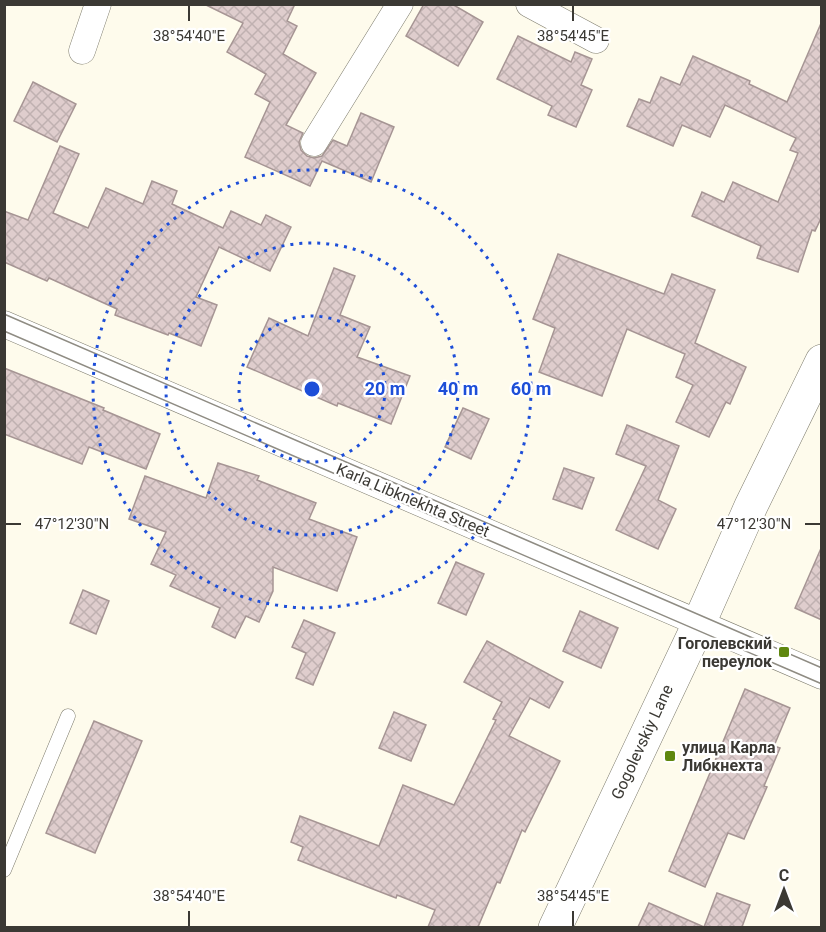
<svg xmlns="http://www.w3.org/2000/svg" width="826" height="932" viewBox="0 0 826 932" font-family="Roboto,sans-serif">
	<style>
		.building { fill: url(#building-cross-hatch); stroke: #a69594; stroke-width: 1.5 }
		.lines { fill: none; stroke-linecap: round; stroke-linejoin: round }
		.lane-casing { stroke: #7d7b6d; stroke-width: 15 }
		.street-casing { stroke: #7d7b6d; stroke-width: 27 }
		.secondary-casing { stroke: #7d7b6d; stroke-width: 34 }
		.lane { stroke: #fff; stroke-width: 14 }
		.street { stroke: #fff; stroke-width: 26 }
		.secondary { stroke: #fff; stroke-width: 33 }
		.tram { stroke: #8f8c83; stroke-width: 1.5 }
		.ticks { fill: none; stroke: #3b3934; stroke-width: 2 }
		.ring { fill: none; stroke: #1d4ed8; stroke-width: 3; stroke-dasharray: 3 6 }
		.poi-dot { fill: #5f870f; stroke: #fff; stroke-width: 2 }
		.labels { text-anchor: middle; dominant-baseline: central; stroke-width: 4.5; stroke-linejoin: round; paint-order: stroke }
		.street-label { font-size: 16px; fill: #3b3934; stroke: #fff }
		.poi-label { font-size: 16px; font-weight: bold; fill: #3b3934; stroke: #fff; text-anchor: end }
		.ticks-label { font-size: 15px; text-anchor: middle; fill: #3b3934; stroke: #fff; stroke-width: 4.5; stroke-linejoin: round; paint-order: stroke }
		.centre { fill: #1d4ed8; stroke: #fff; stroke-width: 3 }
		.ring-label { font-size: 18px; text-anchor: middle; font-weight: bold; fill: #1d4ed8; stroke: #fff; stroke-width: 4.5; stroke-linejoin: round; paint-order: stroke }
	</style>
	<defs>
		<pattern id="building-cross-hatch" width="8" height="8" patternUnits="userSpaceOnUse" patternTransform="scale(1.5)"><rect width="8" height="8" fill="#dfcdcd"/><path d="M0 0l8 8M0 8l8-8" fill="none" stroke="#c0b1b1"/></pattern>
	</defs>
	<rect width="100%" height="100%" fill="#fefbec"/>
	<g class="building">
		<path d="M204 4H295L287 21 297 26 283 54 316 73 286 125 303 133 299 142 301 150 307 156 314 158 322 156 333 140 347 146 361 113 394 127 371 182 322 161 310 186 245 157 270 102 255 94 266 74 227 52 243 23Z"/>
		<path d="M424 4H452L483 22 458 66 406 36Z"/>
		<path d="M822 21V216L815 231 812 230 798 272 757 258 761 246 692 216 702 192 724 202 733 182 778 202 798 153 790 150 796 138 725 105 710 137 682 125 673 146 627 126 639 99 650 103 661 77 680 85 693 56 750 81 749 84 787 102Z"/>
		<path d="M518 36 571 62 575 52 592 59 581 85 592 90 576 127 548 115 552 106 497 79Z"/>
		<path d="M33 82 76 104 57 142 14 121Z"/>
		<path d="M60 146 79 154 53 213 88 228 106 188 143 204 152 181 177 191 172 204 223 228 231 211 261 225 266 215 291 227 270 271 219 247 196 297 217 305 201 346 169 333 168 335 115 315 117 309 49 278 47 281 4 262V211L28 220Z"/>
		<path d="M558 254 664 294 672 274 715 290 695 343 746 367 730 404 726 402 709 437 676 422 693 385 676 377 685 354 627 329 602 396 539 372 555 328 533 319Z"/>
		<path d="M334 268 355 276 340 315 370 327 357 357 410 376 391 424 338 403 337 406 247 367 269 318 308 336Z"/>
		<path d="M4 368 104 408 103 410 160 434 146 469 89 447 82 464 4 434Z"/>
		<path d="M463 408 489 419 471 459 445 447Z"/>
		<path d="M627 425 679 446 658 500 676 509 658 549 616 530 646 466 616 454Z"/>
		<path d="M218 463 259 476 257 480 316 503 309 519 357 537 337 591 273 567V591L259 622 246 616 235 638 212 627 220 608 170 586 176 575 151 564 166 532 129 519 145 476 206 498Z"/>
		<path d="M564 468 594 478 582 509 553 499Z"/>
		<path d="M822 546V620L795 608Z"/>
		<path d="M456 562 484 574 466 615 438 603Z"/>
		<path d="M83 590 109 601 96 634 70 623Z"/>
		<path d="M580 611 618 628 601 668 563 651Z"/>
		<path d="M304 620 335 633 313 685 296 678 306 653 292 647Z"/>
		<path d="M487 641 563 682 549 708 530 698 509 736 560 761 525 832 522 830 500 883 497 882 478 927H428L435 910 397 895 396 898 298 860 303 847 291 842 300 816 379 846 403 785 454 805 496 720 493 719 502 702 464 682Z"/>
		<path d="M745 689 790 708 774 746 780 748 764 786 767 787 744 839 728 833 705 887 669 871Z"/>
		<path d="M394 712 426 725 411 761 379 748Z"/>
		<path d="M94 721 142 741 95 853 46 833Z"/>
		<path d="M717 893 750 905 742 927H638L649 903 704 927Z"/>
	</g>
	<g class="lines">
		<g class="lane-casing">
			<path id="lane" d="M4 870 68 716"/>
		</g>
		<g class="street-casing">
			<g id="street">
				<path d="M529 4 596 40"/>
				<path d="M82 51 98 4"/>
				<path d="M314 143 400 4"/>
				<path d="M4 324 822 676"/>
			</g>
		</g>
		<g class="secondary-casing">
			<path id="secondary" d="M555 928 696 630 751 506 822 361"/>
		</g>
		<use href="#lane" class="lane"/>
		<use href="#street" class="street"/>
		<use href="#secondary" class="secondary"/>
		<g class="tram">
			<path d="M4 314 822 668"/>
			<path d="M4 331 822 684"/>
		</g>
	</g>
	<path class="ticks" d="M189 6V21M573 6V21M6 524H21M805 524H820M189 911V926M573 911V926"/>
	<g class="ring">
		<circle cx="312" cy="389" r="73"/>
		<circle cx="312" cy="389" r="146"/>
		<circle cx="312" cy="389" r="219"/>
	</g>
	<g class="poi-dot">
		<rect x="778" y="646" width="12" height="12" rx="3"/>
		<rect x="664" y="750" width="12" height="12" rx="3"/>
	</g>
	<g class="labels">
		<g class="street-label">
			<text transform="translate(413 500) rotate(23)">Karla Libknekhta Street</text>
			<text transform="translate(642 742) rotate(-65)">Gogolevskiy Lane</text>
		</g>
		<g class="poi-label">
			<text x="772" y="643">Гоголевский<tspan x="772" dy="18">переулок</tspan></text>
			<text x="682" y="747" text-anchor="start">улица Карла<tspan x="682" dy="18">Либкнехта</tspan></text>
		</g>
	</g>
	<g class="ticks-label">
		<text x="189" y="41">38°54'40"E</text>
		<text x="573" y="41">38°54'45"E</text>
		<text x="72" y="529">47°12'30"N</text>
		<text x="754" y="529">47°12'30"N</text>
		<text x="189" y="901">38°54'40"E</text>
		<text x="573" y="901">38°54'45"E</text>
	</g>
	<circle cx="312" cy="389" r="9" class="centre"/>
	<g class="ring-label">
		<text x="385" y="395">20 m</text>
		<text x="458" y="395">40 m</text>
		<text x="531" y="395">60 m</text>
	</g>
	<rect width="826" height="932" fill="none" stroke="#3b3934" stroke-width="12"/>
	<g transform="translate(784 890)" stroke="#ffffff" stroke-width="4.5" paint-order="stroke">
	<path d="M0-4.5L10 22L0 15L-10 22Z" fill="#3b3934"/>
	<text y="-9" font-size="16" font-weight="bold" text-anchor="middle" fill="#3b3934">С</text>
	</g>
</svg>
